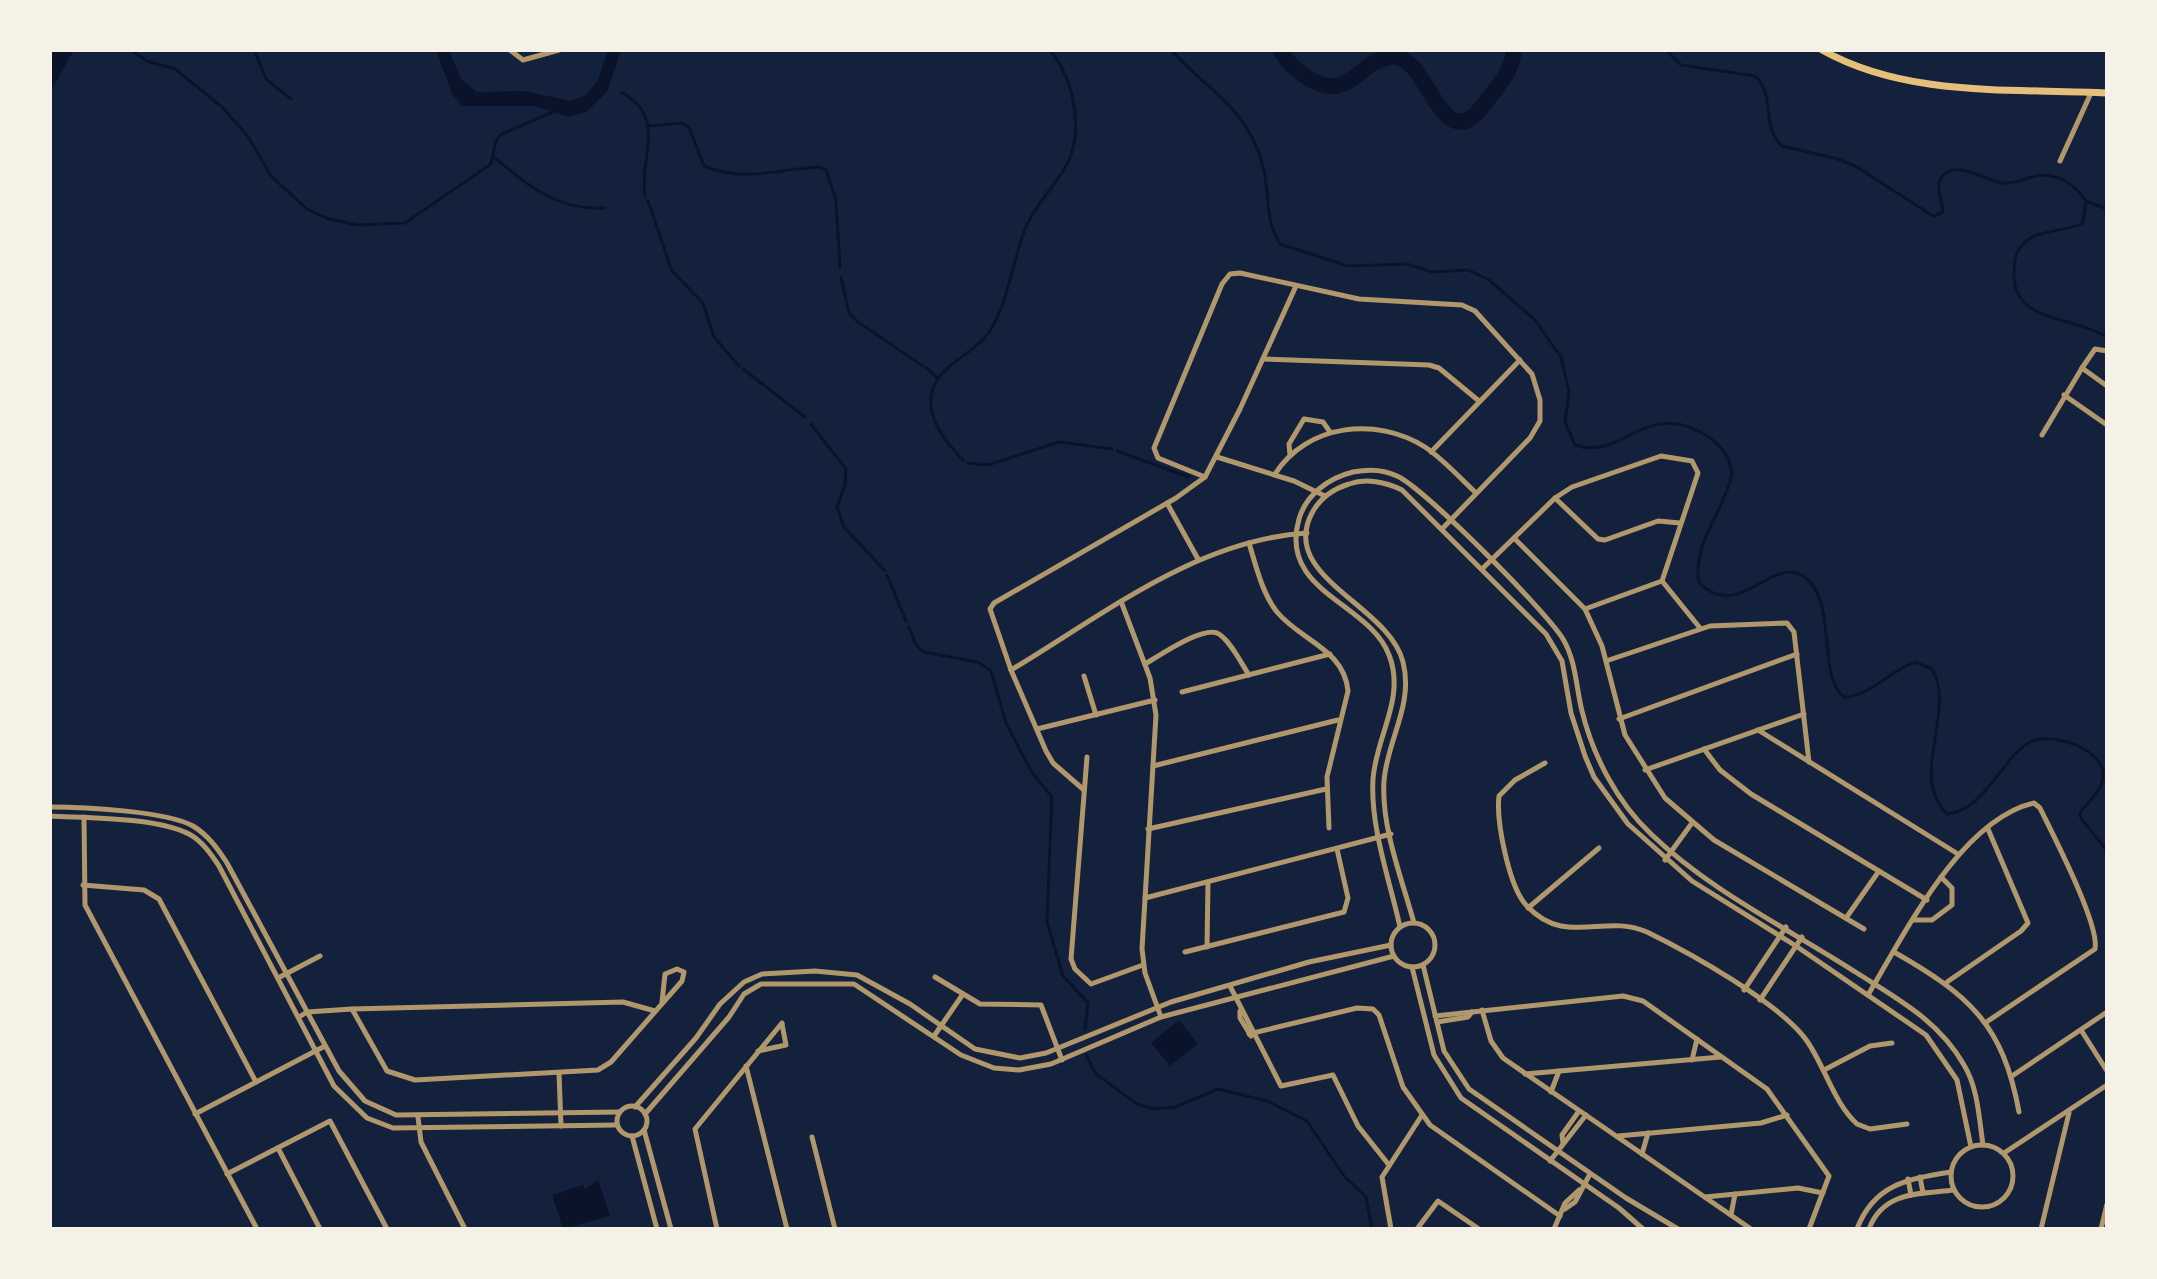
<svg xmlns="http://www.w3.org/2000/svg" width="2157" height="1279" viewBox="0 0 2157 1279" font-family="'Open Sans',sans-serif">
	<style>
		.water { fill: #0b132b }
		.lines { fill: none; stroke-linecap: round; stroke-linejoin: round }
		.stream { stroke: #0b132b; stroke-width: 3 }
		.river { stroke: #0b132b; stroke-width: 16 }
		.minor { stroke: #b1986c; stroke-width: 5 }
		.secondary { stroke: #e5c07b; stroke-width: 7 }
	</style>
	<rect width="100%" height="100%" fill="#14213d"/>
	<g class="water">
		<path d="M50 50H74L50 92Z"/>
		<path d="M436 50H449L461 79 477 92 524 91 571 101 586 95 598 80 608 50H621L607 92 586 112 569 117 534 106H462L452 94Z"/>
		<path d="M1179 1020 1198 1044 1170 1066 1151 1043Z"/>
		<path d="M598 1180 610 1216 563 1229 552 1195 583 1185 585 1189Z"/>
	</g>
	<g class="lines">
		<g class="stream">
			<path d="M131 50 147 61 175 69 222 107 247 135 271 176 307 209 329 219 358 225 405 223 491 164 496 140 502 134 555 111"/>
			<path d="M254 50 266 79 291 99"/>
			<path d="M1171 50C1208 91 1247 107 1263 166 1270 193 1264 219 1280 244L1348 266 1407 264 1432 272 1468 270 1488 279 1535 320 1561 357 1569 392 1565 422 1575 445C1622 462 1648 395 1710 438 1723 447 1730 458 1732 474 1724 512 1692 543 1699 583 1742 624 1773 550 1807 579 1837 605 1817 676 1844 697 1873 695 1889 671 1915 662L1932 669C1957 710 1908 776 1947 814 1986 810 2000 759 2030 742 2051 731 2106 749 2103 777 2102 791 2088 801 2080 813L2081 818 2107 851"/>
			<path d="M1668 52 1681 65 1755 76C1776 95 1761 128 1782 146L1838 159 1857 167 1933 216 1943 212C1942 200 1934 185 1943 175 1958 160 1985 181 2002 183 2020 185 2032 172 2051 176 2066 178 2078 190 2086 201L2083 223C2066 232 2044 229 2029 239 2017 247 2014 258 2014 272 2012 324 2073 315 2107 337"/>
			<path d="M621 92C669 118 638 158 645 196"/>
			<path d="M648 126 681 123 689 127 704 166C744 183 777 169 818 167L826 170 836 200 840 268"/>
			<path d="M495 158C530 187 558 211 605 208"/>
			<path d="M648 201 672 271 703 303 714 337 739 366"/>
			<path d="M2088 202 2107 209"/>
			<path d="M841 277 849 313 858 322 923 366"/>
			<path d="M926 368 938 378"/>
			<path d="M743 369 805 417"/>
			<path d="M811 424 846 469 845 485 837 507 844 527 885 571"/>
			<path d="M1117 451 1189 477"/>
			<path d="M964 461C948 445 925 417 932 392 939 364 975 354 990 331 1008 301 1012 265 1024 232 1032 210 1050 191 1063 171 1086 136 1075 81 1050 50"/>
			<path d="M968 463 988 465 1059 442 1112 449"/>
			<path d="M887 575 906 621"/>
			<path d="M909 627 916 645 924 652 978 662 991 671 1006 723 1031 771 1052 797 1047 922 1063 976 1088 1003 1085 1029"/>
			<path d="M1086 1055 1096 1074 1137 1104 1154 1109 1175 1107 1218 1089 1267 1101 1307 1121 1344 1176 1366 1197 1372 1229"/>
		</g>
		<path class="river" d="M1280 50C1287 62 1294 68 1305 76 1350 107 1357 58 1393 57 1430 56 1441 164 1485 103 1499 84 1511 74 1514 50"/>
		<g class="minor">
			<path d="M510 50 523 60 559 50"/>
			<path d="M2060 161 2091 93"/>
			<path d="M1263 359 1429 365 1439 368 1479 401"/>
			<path d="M2082 368 2095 349 2107 351"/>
			<path d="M2064 395 2107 425"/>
			<path d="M2042 435 2082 368 2107 386"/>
			<path d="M1431 452 1520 360"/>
			<path d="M1290 455 1289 444 1304 419 1323 422 1330 432"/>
			<path d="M1217 457 1294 481 1325 496"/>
			<path d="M1275 474C1307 424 1376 416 1425 447 1443 459 1460 478 1476 493"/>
			<path d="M1205 477 1158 458 1154 448 1222 284 1230 274 1240 273 1359 299 1462 305 1475 311 1532 374 1540 400V421L1530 438 1442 529"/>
			<path d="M1555 498 1598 539 1605 540 1658 521 1680 523"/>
			<path d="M1167 503 1198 559"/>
			<path d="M1514 538 1585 609 1602 646 1625 735 1665 798 1714 840 1864 929"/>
			<path d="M1249 543C1256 566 1262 593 1277 612 1301 641 1344 649 1348 691L1327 777 1329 828"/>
			<path d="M1482 569 1555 498 1572 487 1661 456 1692 461 1698 473 1662 581"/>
			<path d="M1662 581 1700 628"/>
			<path d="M1122 604 1150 678 1156 715 1142 949 1145 973 1161 1017"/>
			<path d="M1585 609 1662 581"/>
			<path d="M1606 661 1710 626 1787 623 1794 632 1809 762"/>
			<path d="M1145 664C1159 656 1205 624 1219 634 1231 642 1241 663 1249 675"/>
			<path d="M1011 670C1103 615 1196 540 1307 533"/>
			<path d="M1084 676 1096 715"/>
			<path d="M1182 692 1330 654"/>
			<path d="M1619 719 1797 654"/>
			<path d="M1037 729 1155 700"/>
			<path d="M1758 730 1958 854"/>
			<path d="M1704 749 1720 770 1751 794 1927 900"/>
			<path d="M1087 757 1071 959 1075 969 1091 984 1143 965"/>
			<path d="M1545 763 1515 780 1499 796C1496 821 1509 888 1527 906 1565 947 1605 913 1647 932 1690 953 1780 1003 1807 1041 1825 1067 1834 1103 1857 1124L1870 1129 1907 1124"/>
			<path d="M1153 766 1338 720"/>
			<path d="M1645 770 1804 714"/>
			<path d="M1084 790 1053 763 1046 751 1011 670 990 609 994 603 1176 498 1205 477 1240 409 1296 286"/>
			<path d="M50 807C83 807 166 811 193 826 208 835 218 849 227 863L339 1071 365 1101 396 1115 619 1112"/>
			<path d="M50 816C88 818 156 817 189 834 202 841 211 854 219 866L334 1086 367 1118 393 1128 617 1125"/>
			<path d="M84 817 85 905 257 1229"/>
			<path d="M1148 829 1326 789"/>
			<path d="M1665 860 1692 823"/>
			<path d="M83 885 144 890 159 899 256 1082"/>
			<path d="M1145 898 1391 834"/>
			<path d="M1528 908 1599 848"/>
			<path d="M1846 918 1879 871"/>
			<path d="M1914 920H1932L1952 905V888L1941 877"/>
			<circle cx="1413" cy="945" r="22"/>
			<path d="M1414 923C1402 879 1381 827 1384 781 1387 740 1414 705 1403 662 1389 605 1278 577 1312 513 1320 498 1333 489 1349 484 1366 478 1386 482 1402 490L1546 634 1562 661 1571 713 1585 756 1594 777 1628 824 1692 881 1796 946 1926 1035 1957 1080 1971 1147"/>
			<path d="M1400 927C1390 881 1370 827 1373 779 1376 736 1406 698 1389 655 1369 602 1278 592 1299 519 1306 495 1328 478 1353 472 1368 469 1383 469 1397 476 1424 488 1547 612 1563 639 1576 661 1576 687 1582 711 1593 756 1617 802 1651 834 1710 891 1789 929 1857 973 1898 999 1939 1021 1964 1065 1978 1088 1979 1118 1983 1145"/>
			<path d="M1207 947 1208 882"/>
			<path d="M1185 952 1344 912 1348 898 1337 849"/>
			<path d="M1894 952C1969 995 2003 1024 2019 1112"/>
			<path d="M1423 965 1444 1051 1469 1089 1626 1198 1678 1229"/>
			<path d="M1412 967 1434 1055 1461 1098 1619 1208 1643 1229"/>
			<path d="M935 977 980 1004 1041 1005 1062 1060"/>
			<path d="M278 978 320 956"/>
			<path d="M1947 982 2021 931 2028 923 1988 829"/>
			<path d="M1230 986 1281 1086 1333 1075 1358 1126 1389 1165"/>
			<path d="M1744 990 1786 927"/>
			<path d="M1868 995C1904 935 1960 820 2034 803L2040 808C2053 835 2100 925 2095 949L1985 1023"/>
			<path d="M1760 1000 1802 937"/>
			<path d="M352 1009 387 1071 415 1080 598 1070 611 1062 682 981 684 972 677 969 665 974 662 1002"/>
			<path d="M1482 1010 1491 1041 1503 1058 1751 1229"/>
			<path d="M1240 1011V1018L1251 1036"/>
			<path d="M1435 1016 1623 996 1643 1001 1767 1089 1829 1176 1809 1229"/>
			<path d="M299 1017 307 1012 352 1009 623 1002 655 1011"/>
			<path d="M1437 1022 1468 1017 1472 1012"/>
			<path d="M2081 1030 2107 1071"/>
			<path d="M1249 1034 1357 1008 1373 1009 1379 1015 1403 1087 1430 1125 1560 1216"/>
			<path d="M934 1036 963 994"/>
			<path d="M758 1051 786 1045 782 1024"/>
			<path d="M1692 1060 1697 1039"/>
			<path d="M746 1066 787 1229"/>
			<path d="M1824 1070 1870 1046 1892 1043"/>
			<path d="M559 1073 561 1126"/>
			<path d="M1525 1074 1721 1057"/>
			<path d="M2012 1076 2107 1012"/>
			<path d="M1551 1092 1559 1071"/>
			<circle cx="632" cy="1121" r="15"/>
			<path d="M635 1107 696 1038 720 1004 744 982 762 974 815 971 857 975 910 1004 975 1049 1020 1058 1046 1053 1171 1002 1309 962 1391 945"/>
			<path d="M195 1114 325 1046"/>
			<path d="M645 1114 729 1017 744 994 761 984H854L961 1055 994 1068 1019 1070 1051 1064 1161 1017 1394 956"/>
			<path d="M418 1117 421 1142 465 1229"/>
			<path d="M644 1130 671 1229"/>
			<path d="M632 1136 657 1229"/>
			<path d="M1618 1136 1761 1123 1787 1115"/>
			<path d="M812 1137 835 1229"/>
			<path d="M1563 1143 1562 1135 1579 1111"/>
			<circle cx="1982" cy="1176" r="31"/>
			<path d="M278 1148 320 1229"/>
			<path d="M2004 1153 2107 1085"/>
			<path d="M1642 1154 1648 1133"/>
			<path d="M1550 1161 1586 1115"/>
			<path d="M227 1174 330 1121 387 1229"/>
			<path d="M1920 1177 1923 1193"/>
			<path d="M1908 1179 1911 1195"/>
			<path d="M1705 1197 1798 1188 1823 1193"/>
			<path d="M1565 1209 1575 1202 1590 1174"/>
			<path d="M1731 1215 1735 1194"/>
			<path d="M717 1229 695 1129 782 1023"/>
			<path d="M1391 1229 1382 1177 1422 1115"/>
			<path d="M1417 1229 1438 1201 1479 1229"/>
			<path d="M1554 1229 1565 1203 1579 1190"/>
			<path d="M1857 1229C1874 1184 1908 1179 1951 1172"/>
			<path d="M1869 1229C1883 1191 1920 1194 1954 1190"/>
			<path d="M2041 1229 2069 1113"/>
			<path d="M2101 1229 2107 1204"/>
		</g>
		<path class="secondary" d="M1822 50C1908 98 2011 88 2107 93"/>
	</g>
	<rect width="2157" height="1279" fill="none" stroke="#f6f1e7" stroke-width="104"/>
</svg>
